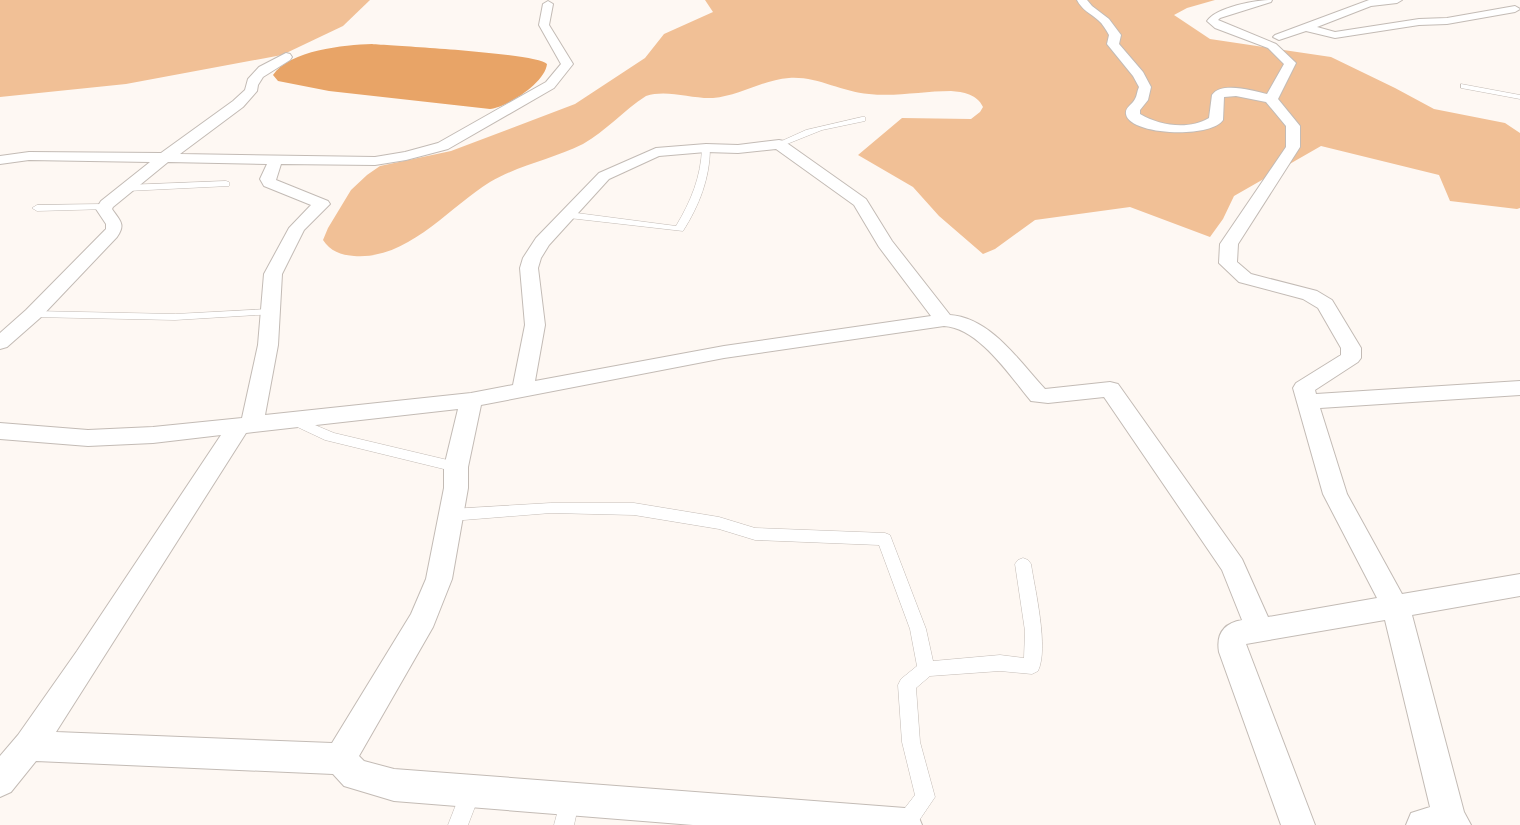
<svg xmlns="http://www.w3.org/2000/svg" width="1520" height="825" viewBox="0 0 1520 825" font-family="'IBM Plex Sans',sans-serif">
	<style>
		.green { fill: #f1c096 }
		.water { fill: #e8a467 }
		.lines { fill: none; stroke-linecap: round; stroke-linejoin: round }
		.service-casing { stroke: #c3bbb5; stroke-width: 1 }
		.minor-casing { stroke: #c3bbb5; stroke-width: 2 }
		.service { fill: #fff; fill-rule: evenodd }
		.minor { fill: #fff; fill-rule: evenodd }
	</style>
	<rect width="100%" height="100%" fill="#fef8f3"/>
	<g class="green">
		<path d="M0 0H370L343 26 282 55 126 84 0 97Z"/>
		<path d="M705 0H1215L1187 8 1174 15 1210 39 1331 57 1395 88 1434 109 1505 123 1520 133V208L1517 209 1450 201 1439 175 1321 146 1234 196 1223 219 1210 237 1130 207 1035 220 995 249 983 254 939 216 913 187 858 155 902 118 971 119 980 112 983 107C977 94 963 92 951 91 924 91 896 97 869 94 841 92 817 76 789 78 762 80 739 96 713 98 691 99 667 89 646 96 624 110 606 131 583 144 553 159 519 165 490 182 448 208 408 260 354 256 341 255 330 251 323 240L328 228 351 190 367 175 380 166 451 151 575 104 645 58 664 34 713 12Z"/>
	</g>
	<path class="water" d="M372 44C396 46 537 53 547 64 545 83 507 107 490 109L329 91 278 81 273 75C290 50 344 45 372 44Z"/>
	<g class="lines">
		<g class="service-casing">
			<g id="service">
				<path d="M1461 84 1520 95V99L1461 88Z"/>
				<path d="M862 117H865V121L822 130 782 146 779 147 775 144 806 130Z"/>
				<path d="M706 145 710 148C710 178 699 206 683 231L569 218 564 215 569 212 676 226C691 201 701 177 702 148Z"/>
				<path d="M226 181 229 182V186L127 191 122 188 127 185Z"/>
				<path d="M105 204 108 205V209L37 211 32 208 37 205Z"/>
				<path d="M270 309 276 312 274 314 175 320 33 317 27 314 33 311 175 314Z"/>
				<path d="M296 417 334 433 456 462 461 463 463 467 461 471 456 472 325 440 291 424 289 421 291 418Z"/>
				<path d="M551 503H634L719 517 755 528 885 533 890 535 926 629 933 661 1000 655 1024 658 1025 631 1015 564 1018 560 1023 558 1028 560 1031 564C1035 590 1049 648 1038 671L1032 674 1000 671 930 676 916 688 920 742 935 797 916 825H895L898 817 915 795 902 742 898 685 901 679 917 666 910 629 879 545 755 540 719 529 634 515 551 513 451 521 446 519 444 515 446 511 451 509Z"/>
				<path d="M471 781 478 784 481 791 468 825H448L464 784Z"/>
				<path d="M570 788 577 791 580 798 574 825H554L563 791Z"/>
			</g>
		</g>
		<g class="minor-casing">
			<g id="minor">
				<path d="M1077 0H1087L1092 6 1109 19 1121 35 1119 44 1143 72 1151 87 1148 100 1140 110V114C1160 126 1189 130 1209 118L1212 95C1221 81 1254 91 1267 94L1284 64 1268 48 1215 28 1207 21C1217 7 1255 0 1272 0L1271 2 1220 18 1218 20 1276 44 1296 63 1278 99 1300 126V147L1238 244 1237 262 1251 274 1317 291 1332 300 1361 348V358L1358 362 1315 390 1316 394 1520 381V395L1320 408 1347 494 1402 594 1520 574V596L1412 615 1464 812 1471 825H1406L1411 813 1430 807 1385 620 1246 644 1315 825H1281L1219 652C1216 634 1224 623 1242 620L1222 570 1104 397 1048 403 1031 401C1010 376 979 328 944 326L724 358 481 405 468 467V488L452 579 433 627 359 756 364 761 394 769 905 808 917 813 922 825H693L394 801 344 786 333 774 36 761 11 792 0 797V756L18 735 77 651 221 435 153 443 88 446 0 439V423L88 430 153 427 242 418 258 345 264 274 289 228 311 205 264 186 260 179 267 164 168 162 113 207 112 209C120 221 126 224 117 237L40 318 7 347 0 349V333L26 310 106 229V224L96 209 101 201 150 162 29 160 0 164V156L29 152 161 153 233 101 245 90 248 79 259 67 286 53 290 54 292 57 290 60 263 77 258 85 257 91 243 107 180 154 375 157 405 152 438 143 546 82 561 64 539 25 543 4 548 1 553 4 549 25 573 64 554 88 448 149 406 160 375 165 281 164 276 180 328 201 330 204 304 230 282 274 278 345 265 415 471 393 513 385 525 325 520 268 523 258 536 238 599 173 656 148 706 144 738 145 779 140 784 141 866 199 892 241 950 315C991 318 1019 361 1045 389L1110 382 1118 384 1242 559 1268 617 1377 598 1323 494 1293 388 1296 383 1341 355V348L1318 308 1303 299 1239 282 1219 263 1220 244 1286 147V126L1266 102 1236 96 1224 97 1223 120C1210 139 1129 135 1126 114 1125 107 1132 105 1135 99 1137 96 1137 91 1139 87L1133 76 1107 44 1109 35C1106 30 1103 24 1098 20 1090 13 1082 10 1077 0ZM776 149 854 205 879 247 931 316 724 346 535 381 545 325 538 268 541 258 549 245 609 179 659 156 706 152 738 153ZM458 409 444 467V488L426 579 411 614 332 743 56 732 246 433Z"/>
				<path d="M1369 0H1402L1397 3 1371 6 1317 27 1335 32 1419 19 1447 18 1515 6 1520 9 1515 12 1447 24 1419 25 1335 38 1306 31 1279 40 1273 37 1275 35Z"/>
			</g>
		</g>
		<use href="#service" class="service"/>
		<use href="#minor" class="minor"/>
	</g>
</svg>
